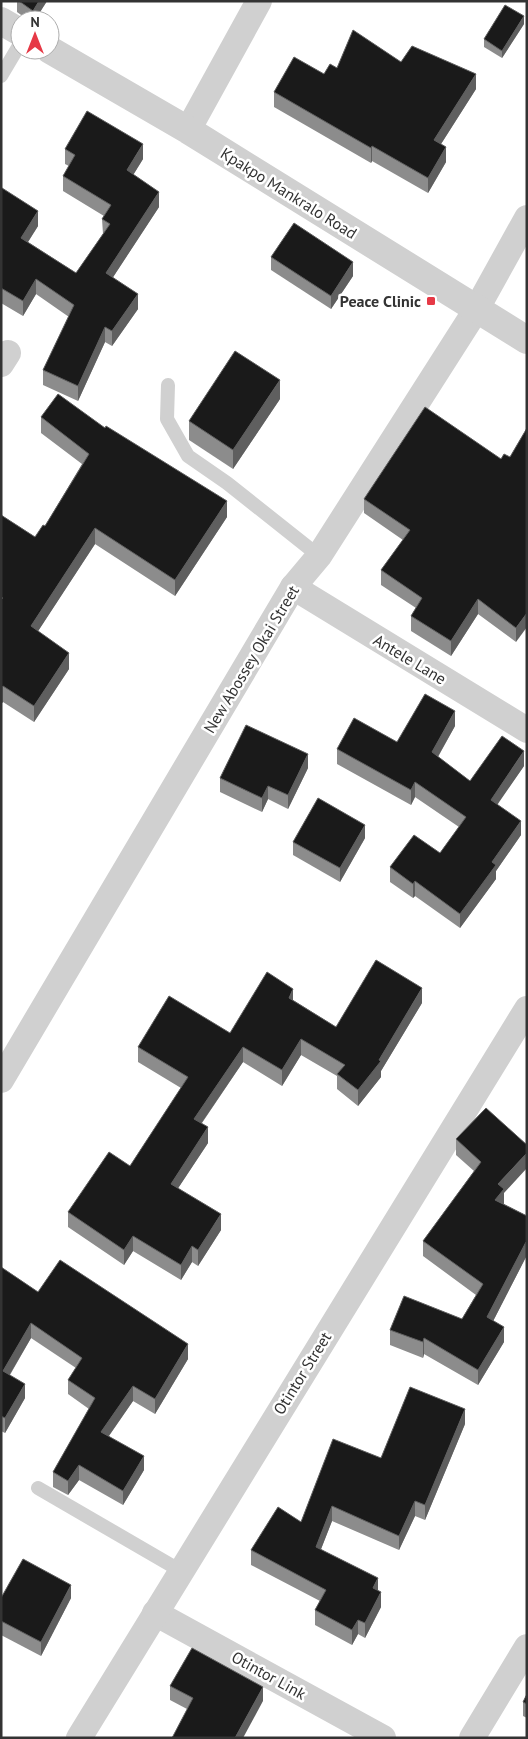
<svg xmlns="http://www.w3.org/2000/svg" width="528" height="1739" viewBox="0 0 528 1739" font-family="'PT Sans',sans-serif">
	<style>
		.lines { fill: none; stroke-linecap: round; stroke-linejoin: round }
		.service { stroke: #d0d0d0; stroke-width: 14 }
		.minor { stroke: #d0d0d0; stroke-width: 26 }
		.tertiary { stroke: #d0d0d0; stroke-width: 28 }
		.wall { fill: #8c8c8c }
		.shaded-wall { fill: #5f5f5f }
		.building { fill: #1a1a1a; stroke: #5f5f5f }
		.poi-dot { fill: #e63946; stroke: #fff; stroke-width: 2 }
		.labels { text-anchor: middle; dominant-baseline: central; stroke-width: 5; stroke-linejoin: round; paint-order: stroke }
		.street-label { font-size: 16px; fill: #333; stroke: #fff }
		.poi-label { font-size: 16px; font-weight: bold; fill: #333; stroke: #fff; text-anchor: end }
	</style>
	<rect width="100%" height="100%" fill="#fff"/>
	<g class="lines">
		<g class="service">
			<path d="M1 76 20 44"/>
			<path d="M168 385 167 419 188 456 227 483 319 556"/>
			<path d="M38 1488 181 1571"/>
		</g>
		<g class="minor">
			<path d="M188 130 259 1"/>
			<path d="M1 364 8 353"/>
			<path d="M293 587 527 730"/>
			<path d="M1 1080 293 587 319 556 476 310 527 218"/>
			<path d="M155 1613 383 1738"/>
			<path d="M79 1738 527 1009"/>
			<path d="M472 1738 527 1647"/>
		</g>
		<g class="tertiary">
			<path d="M1 21 20 32"/>
			<path d="M50 50 188 130 527 340"/>
		</g>
	</g>
	<g class="wall">
		<path d="M17 1H47L35 20H28L17 12Z"/>
		<path d="M524 24 502 58 484 47V39Z"/>
		<path d="M401 62 476 89 441 144 446 162 428 193 372 161 371 163 274 107V92L324 74 337 68Z"/>
		<path d="M65 149 143 159 133 175 159 207 113 277 138 309 112 346 105 342 78 401 43 385V370L69 317 36 294 23 316 1 303V189L38 226 28 242 76 273 103 234 102 219 104 216 63 191V176L69 166 65 164Z"/>
		<path d="M271 257 353 276 331 309 271 270Z"/>
		<path d="M280 399 233 469 189 440V421Z"/>
		<path d="M41 417 105 428 227 517 175 596 95 544 38 631 69 669 34 722 3 702 1 704V515L35 537 45 526 82 464 41 433Z"/>
		<path d="M527 428 516 642 478 614 451 656 411 631V616L416 608 381 585V570L403 540 364 513V499L501 459 510 457Z"/>
		<path d="M455 726 438 757 470 781 524 766 497 804 521 835 496 871V879L460 928 415 896 413 898 390 882V867L440 853 459 827 415 797 411 805 337 764V749L397 742Z"/>
		<path d="M308 768 288 809 268 799 262 812 220 792V778Z"/>
		<path d="M365 838 340 882 293 855V842Z"/>
		<path d="M293 1000 336 1027 422 1003 381 1071V1077L358 1106 337 1089V1076L301 1055 282 1086 243 1062 202 1123 208 1143 178 1188 221 1230 198 1266 192 1262 181 1280 133 1251 124 1265 68 1227V1212L130 1166 181 1088 138 1062V1047L230 1033Z"/>
		<path d="M486 1108 504 1193V1204L527 1216V1258L526 1257 493 1321 504 1342 478 1385 424 1354 423 1358 390 1345V1330L462 1319 476 1295 423 1256V1241L474 1171 456 1155V1139Z"/>
		<path d="M1 1267 38 1292 188 1359 155 1414 133 1401 109 1436 144 1470 123 1505 79 1480 68 1495 53 1487V1472L89 1409 68 1394V1380L76 1368 31 1338 10 1375 25 1398 5 1433 1 1431Z"/>
		<path d="M465 1424 425 1520 415 1516 399 1550 332 1521 321 1549 378 1590 381 1607 365 1638 358 1634 352 1645 315 1625V1610L320 1601 251 1565V1550L301 1522 381 1458Z"/>
		<path d="M1 1598H71L41 1656 1 1635Z"/>
		<path d="M170 1686 263 1701 187 1709 170 1700Z"/>
		<path d="M527 1694V1718L523 1716V1702Z"/>
	</g>
	<g class="shaded-wall">
		<path d="M39 1H47L35 20H33V11Z"/>
		<path d="M524 16V24L502 58V51Z"/>
		<path d="M476 74V89L434 155V140Z"/>
		<path d="M143 144V159L127 185V170Z"/>
		<path d="M372 146V161L371 163V148Z"/>
		<path d="M446 147V162L428 193V178Z"/>
		<path d="M159 192V207L106 288V273Z"/>
		<path d="M38 211V226L21 253V238Z"/>
		<path d="M353 262V276L331 309V296Z"/>
		<path d="M36 279V294L23 316V301Z"/>
		<path d="M138 294V309L112 346V331Z"/>
		<path d="M105 327V342L78 401V386Z"/>
		<path d="M280 380V399L233 469V450Z"/>
		<path d="M227 501V517L175 596V580Z"/>
		<path d="M95 528V544L31 642V626Z"/>
		<path d="M478 599V614L451 656V641Z"/>
		<path d="M527 613V627L516 642V628Z"/>
		<path d="M69 653V669L34 722V706Z"/>
		<path d="M3 686V702L1 704V689Z"/>
		<path d="M455 711V726L432 767V752Z"/>
		<path d="M524 751V766L491 814V800Z"/>
		<path d="M308 754V768L288 809V795Z"/>
		<path d="M415 782V797L411 805V790Z"/>
		<path d="M268 786V799L262 812V798Z"/>
		<path d="M521 821V835L496 871V879L460 928V914L492 862Z"/>
		<path d="M365 825V838L340 882V868Z"/>
		<path d="M415 881V896L413 898V884Z"/>
		<path d="M422 988V1003L381 1071V1077L358 1106V1090L379 1060Z"/>
		<path d="M293 989V1004L289 998Z"/>
		<path d="M301 1039V1055L282 1086V1070Z"/>
		<path d="M243 1047V1062L194 1134V1119Z"/>
		<path d="M208 1127V1143L171 1199V1184Z"/>
		<path d="M527 1153V1168L504 1193V1204L495 1200 498 1184Z"/>
		<path d="M221 1214V1230L198 1266V1250Z"/>
		<path d="M133 1236V1251L124 1265V1250Z"/>
		<path d="M526 1242V1257L487 1333V1317Z"/>
		<path d="M192 1246V1262L181 1280V1265Z"/>
		<path d="M31 1323V1338L3 1386V1371Z"/>
		<path d="M504 1327V1342L478 1385V1370Z"/>
		<path d="M424 1338V1354L423 1358V1342Z"/>
		<path d="M188 1344V1359L155 1414V1399Z"/>
		<path d="M25 1384V1398L5 1433V1418Z"/>
		<path d="M133 1386V1401L101 1447V1432Z"/>
		<path d="M465 1409V1424L425 1520V1505Z"/>
		<path d="M144 1456V1470L123 1505V1491Z"/>
		<path d="M79 1465V1480L68 1495V1481Z"/>
		<path d="M415 1501V1516L399 1550V1536Z"/>
		<path d="M332 1506V1521L316 1562V1547Z"/>
		<path d="M378 1578V1593L373 1588Z"/>
		<path d="M71 1585V1598L41 1656V1642Z"/>
		<path d="M381 1592V1607L365 1638V1623Z"/>
		<path d="M358 1620V1634L352 1645V1630Z"/>
		<path d="M263 1687V1701L243 1738H235Z"/>
	</g>
	<g class="building">
		<path d="M19 1H39L33 11Z"/>
		<path d="M505 5 524 16 502 51 484 39Z"/>
		<path d="M353 30 401 62 412 46 476 74 434 140 446 147 428 178 372 146 371 148 274 92 294 57 324 74 330 64 337 68Z"/>
		<path d="M87 111 143 144 127 170 159 192 106 273 138 294 112 331 105 327 78 386 43 370 74 305 36 279 23 301 1 288V189L2 188 38 211 21 238 76 273 110 224 102 219 111 205 63 176 75 155 65 149Z"/>
		<path d="M294 223 353 262 331 296 271 257Z"/>
		<path d="M235 351 280 380 233 450 189 421Z"/>
		<path d="M58 394 105 428 106 426 227 501 175 580 95 528 31 626 69 653 34 706 3 686 1 689V600L3 598 1 597V515L35 537 43 525 45 526 89 454 41 417Z"/>
		<path d="M425 407 501 459 504 454 510 457 527 428V613L516 628 478 599 451 641 411 616 422 598 381 570 410 530 364 499Z"/>
		<path d="M425 694 455 711 432 752 470 781 502 736 524 751 491 800 521 821 492 862 496 865 460 914 415 881 413 884 390 867 414 835 440 853 466 817 415 782 411 790 337 749 354 718 397 742Z"/>
		<path d="M246 725 308 754 288 795 268 786 262 798 220 778Z"/>
		<path d="M318 798 365 825 340 868 293 842Z"/>
		<path d="M376 960 422 988 379 1060 381 1061 358 1090 337 1074 345 1065 301 1039 282 1070 243 1047 194 1119 208 1127 171 1184 221 1214 198 1250 192 1246 181 1265 133 1236 124 1250 68 1212 109 1152 130 1166 188 1077 138 1047 169 996 230 1033 267 972 293 989 289 998 336 1027Z"/>
		<path d="M486 1108 527 1145V1153L498 1184 504 1189 495 1200 527 1216V1242H526L487 1317 504 1327 478 1370 424 1338 423 1342 390 1330 404 1296 462 1319 483 1284 423 1241 481 1162 456 1139Z"/>
		<path d="M60 1260 188 1344 155 1399 133 1386 101 1432 144 1456 123 1491 79 1465 68 1481 53 1472 95 1398 68 1380 82 1358 31 1323 3 1371 25 1384 5 1418 1 1416V1267L38 1292Z"/>
		<path d="M410 1387 465 1409 425 1505 415 1501 399 1536 332 1506 316 1547 378 1578 373 1588 381 1592 365 1623 358 1620 352 1630 315 1610 326 1590 251 1550 278 1507 301 1522 333 1439 381 1458Z"/>
		<path d="M23 1559 71 1585 41 1642 1 1621V1598Z"/>
		<path d="M192 1648 263 1687 235 1738H172L193 1698 170 1686Z"/>
		<path d="M527 1694V1704L523 1702Z"/>
	</g>
	<rect class="poi-dot" x="426" y="296" width="10" height="10" rx="2.5"/>
	<g class="labels">
		<g class="street-label">
			<text transform="translate(289 193) rotate(32)">Kpakpo Mankralo Road</text>
			<text transform="translate(251 659) rotate(-59)">New Abossey Okai Street</text>
			<text transform="translate(410 659) rotate(31)">Antele Lane</text>
			<text transform="translate(302 1373) rotate(-58)">Otintor Street</text>
			<text transform="translate(269 1675) rotate(29)">Otintor Link</text>
		</g>
		<g class="poi-label">
			<text x="421" y="301">Peace Clinic</text>
		</g>
	</g>
	<rect width="528" height="1739" fill="none" stroke="#333333" stroke-width="5"/>
	<g transform="translate(35 35)"><circle r="24" fill="#ffffff" stroke="#adadad"/>
	<path d="M0-4L9 19L0 12L-9 19Z" fill="#e63946"/>
	<text y="-8" font-size="14" font-weight="bold" text-anchor="middle" fill="#333333">N</text>
	</g>
</svg>
